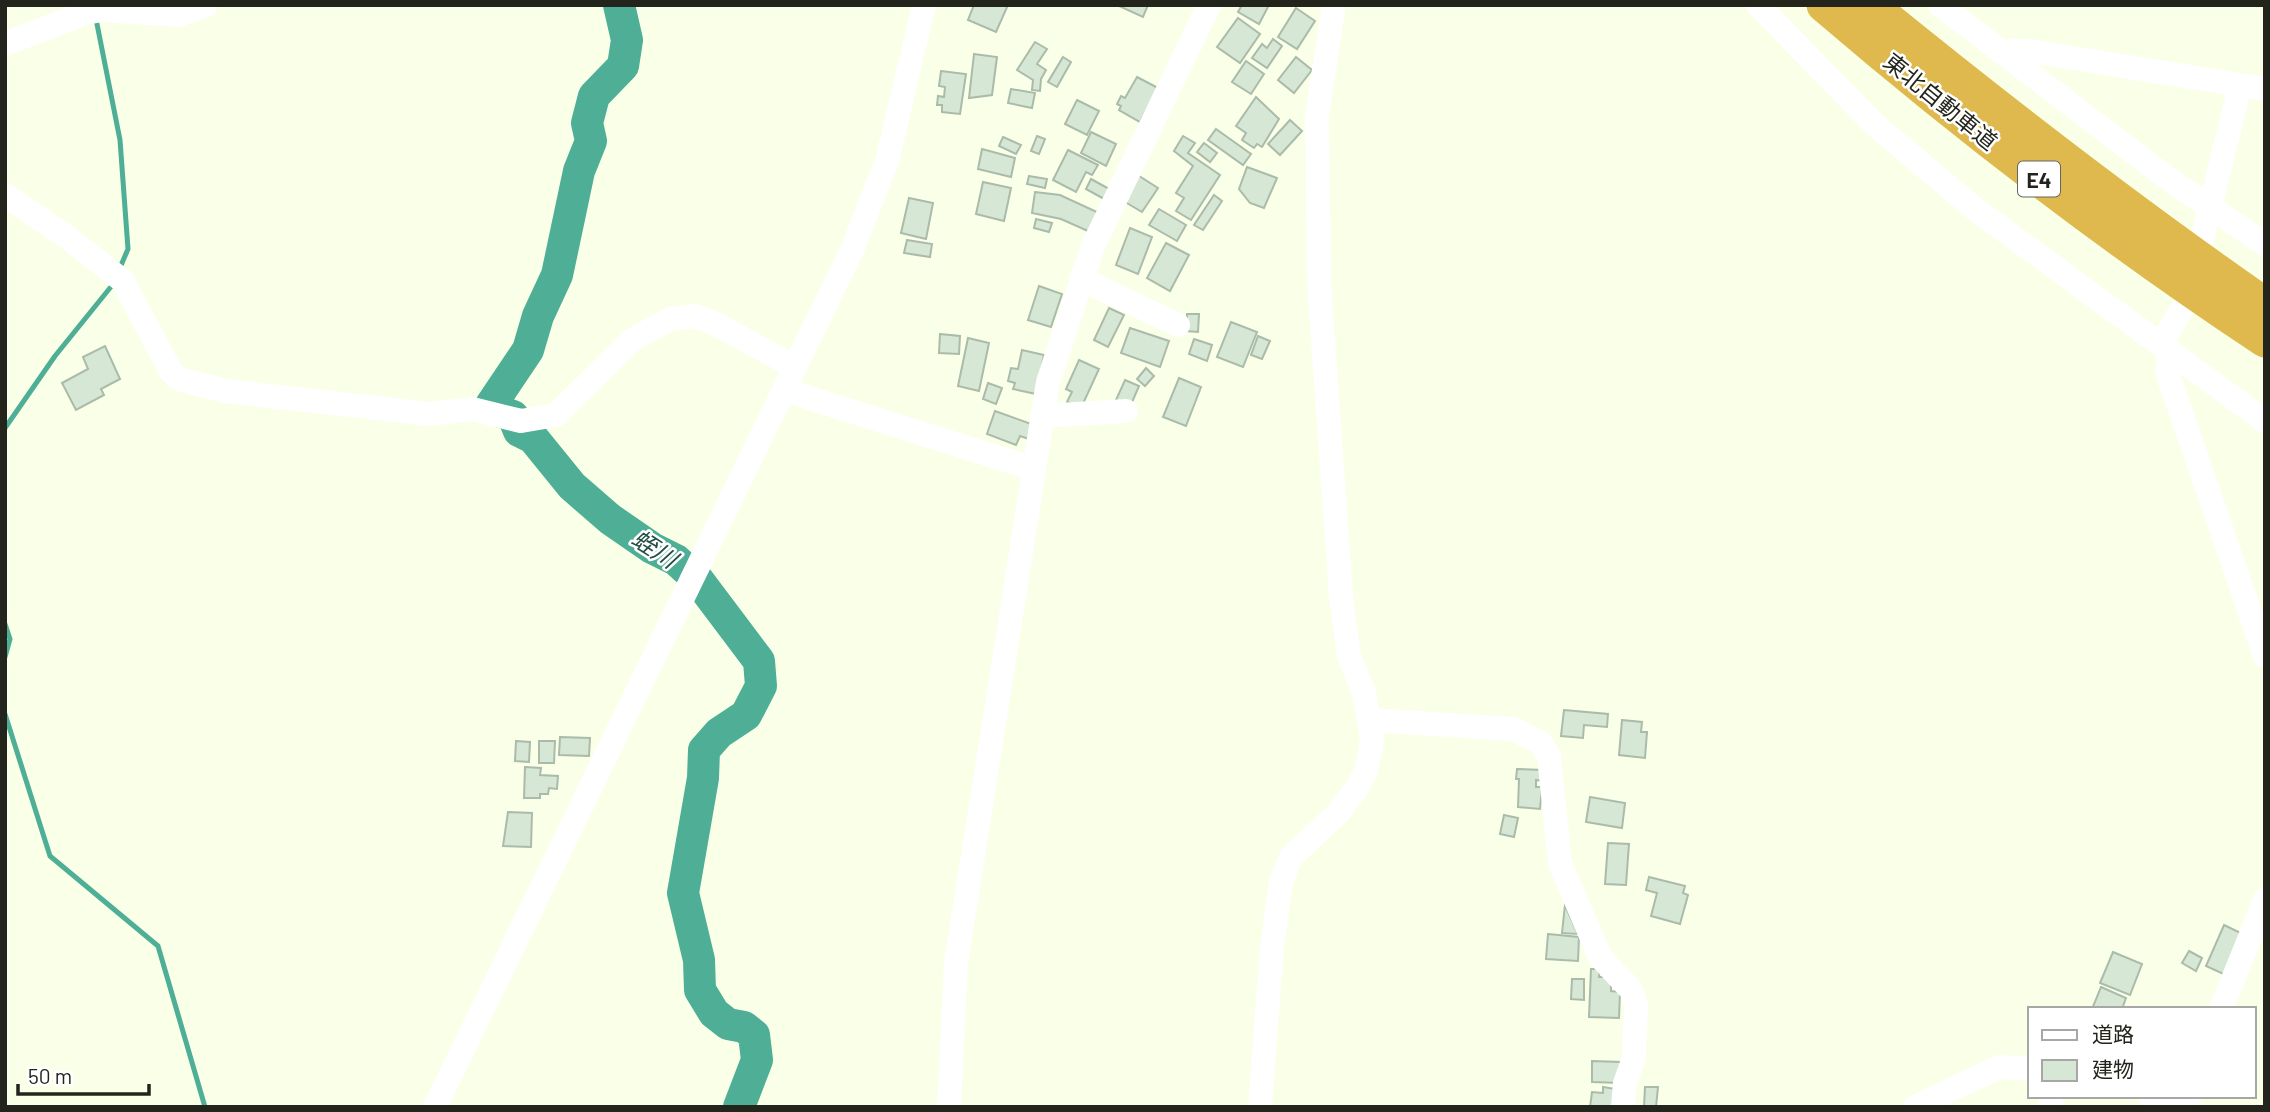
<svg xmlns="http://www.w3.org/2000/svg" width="2270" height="1112" viewBox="0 0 2270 1112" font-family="Barlow,'Noto Sans JP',sans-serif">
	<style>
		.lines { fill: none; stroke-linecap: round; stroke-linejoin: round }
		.stream { stroke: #4eaf96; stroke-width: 5 }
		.river { stroke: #4eaf96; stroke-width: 32 }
		.building { fill: #d6e7d6; stroke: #aba; stroke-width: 2 }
		.minor { stroke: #fff; stroke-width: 24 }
		.highway { stroke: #e0b94e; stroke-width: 35 }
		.labels { text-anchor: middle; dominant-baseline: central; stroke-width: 5; stroke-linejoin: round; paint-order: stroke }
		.shield { fill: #fff; stroke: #656661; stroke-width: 2 }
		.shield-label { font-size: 21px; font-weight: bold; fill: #23251d }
		.street-label { font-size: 23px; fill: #23251d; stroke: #fff }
		.water-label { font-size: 24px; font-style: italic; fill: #224d41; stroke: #fff }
	</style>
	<rect width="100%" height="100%" fill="#faffe8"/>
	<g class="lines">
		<g class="stream">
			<path d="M96 19 120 140 128 249 119 270"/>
			<path d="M5 428 55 356 114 283"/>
			<path d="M5 624 10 639 5 657"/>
			<path d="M5 714 50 856 158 946 205 1107"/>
		</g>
		<path class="river" d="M619 5 627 40 623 66 594 96 587 123 591 141 579 171 557 275 538 316 528 350 491 405 496 410 513 416 519 431 533 438 572 486 610 519 652 548 676 560 698 580 759 661 761 686 746 715 719 733 704 750 703 778 683 893 699 960 700 990 714 1013 728 1024 744 1027 754 1035 757 1060 739 1107"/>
	</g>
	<g class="building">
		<path d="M974 5H1008L996 32 968 20Z"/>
		<path d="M1117 5H1148L1143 17Z"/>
		<path d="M1242 5H1269L1259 24 1238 12Z"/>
		<path d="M1296 8 1315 21 1297 49 1278 37Z"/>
		<path d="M1238 18 1260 34 1240 63 1217 47Z"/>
		<path d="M1273 39 1282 46 1267 68 1252 58 1262 44 1267 48Z"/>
		<path d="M1035 42 1047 49 1037 64 1046 70 1041 79 1040 91 1032 90 1033 80 1017 70Z"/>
		<path d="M974 54 997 57 992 95 969 98Z"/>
		<path d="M1063 57 1071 62 1057 87 1048 82Z"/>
		<path d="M1296 57 1312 70 1294 93 1278 80Z"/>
		<path d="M1246 61 1264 74 1251 94 1232 82Z"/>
		<path d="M941 71 966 74 960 114 942 112V105H937L938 96 944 97 945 87 939 86Z"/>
		<path d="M1137 77 1158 88 1140 122 1119 110 1121 106 1117 104 1121 96 1125 98Z"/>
		<path d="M1011 89 1035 93 1032 108 1008 103Z"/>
		<path d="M1256 97 1279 119 1262 147 1257 144 1254 148 1242 140 1246 133 1236 126Z"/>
		<path d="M1077 100 1099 111 1087 135 1065 124Z"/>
		<path d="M1290 120 1302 131 1280 155 1268 144Z"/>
		<path d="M1216 129 1251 154 1243 165 1208 140Z"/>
		<path d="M1091 132 1116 144 1106 166 1081 153Z"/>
		<path d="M1037 136 1045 139 1039 154 1031 151Z"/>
		<path d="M1183 136 1195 143 1188 153 1220 175 1191 220 1176 211 1184 198 1176 193 1193 166 1174 151Z"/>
		<path d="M1003 137 1021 145 1016 154 999 146Z"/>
		<path d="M1204 143 1217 153 1210 162 1197 152Z"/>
		<path d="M982 149 1015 158 1011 177 978 169Z"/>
		<path d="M1068 150 1098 165 1092 175 1086 172 1076 192 1053 180Z"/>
		<path d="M1247 167 1277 178 1264 208 1250 203 1239 189Z"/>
		<path d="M1136 174 1158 188 1142 212 1120 199Z"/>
		<path d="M1029 176 1047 179 1045 188 1027 184Z"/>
		<path d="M1091 179 1111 190 1106 200 1086 189Z"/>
		<path d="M983 182 1011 188 1004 221 976 214Z"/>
		<path d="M1035 192 1060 195 1099 213 1090 232 1061 219 1032 213Z"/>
		<path d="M1214 195 1222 201 1203 230 1194 225Z"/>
		<path d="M909 198 933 203 926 239 901 233Z"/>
		<path d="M1159 209 1186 225 1177 241 1149 225Z"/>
		<path d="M1036 219 1052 223 1049 232 1034 228Z"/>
		<path d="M1130 228 1152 237 1138 274 1116 265Z"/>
		<path d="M907 240 932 244 930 257 904 253Z"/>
		<path d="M1166 243 1189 255 1170 291 1147 278Z"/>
		<path d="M1039 286 1062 294 1051 327 1028 320Z"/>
		<path d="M1109 308 1124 315 1108 347 1094 340Z"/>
		<path d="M1187 314H1199L1198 332 1186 331Z"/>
		<path d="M1231 322 1257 332 1243 367 1217 357Z"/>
		<path d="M1130 328 1169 341 1160 367 1121 353Z"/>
		<path d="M940 334 960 336 959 354 939 353Z"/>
		<path d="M1258 336 1270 341 1262 359 1251 355Z"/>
		<path d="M968 338 989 343 979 391 958 386Z"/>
		<path d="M1194 339 1212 345 1207 361 1189 354Z"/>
		<path d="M105 346 120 379 101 389 104 395 76 410 62 383 88 369 83 357Z"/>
		<path d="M1022 350 1044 355 1036 394 1013 389 1015 383 1008 381 1011 368 1018 369Z"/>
		<path d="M1079 360 1099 369 1081 408 1067 402 1072 392 1066 389Z"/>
		<path d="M1146 368 1154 376 1145 386 1137 379Z"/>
		<path d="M1179 378 1201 387 1186 426 1163 417Z"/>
		<path d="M1125 380 1139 386 1130 407 1116 400Z"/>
		<path d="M988 383 1002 388 996 404 983 399Z"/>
		<path d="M995 411 1034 425 1029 439 1020 436 1016 445 987 434Z"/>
		<path d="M1564 710 1608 714 1607 727 1584 725 1583 738 1561 736Z"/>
		<path d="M1622 720 1642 722 1641 732H1647L1645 758 1619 755Z"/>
		<path d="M560 737 590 738 589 756 559 755Z"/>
		<path d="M516 741 530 742 529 762 515 761Z"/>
		<path d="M539 741H555L554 763H539Z"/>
		<path d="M525 767 541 768 540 775 558 776 557 789 549 788 548 794H540V798H524Z"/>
		<path d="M1517 769 1543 770V781L1536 780V787H1542L1540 809 1518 807 1519 779H1516Z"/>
		<path d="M1590 797 1625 803 1622 828 1586 822Z"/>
		<path d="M508 812 532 813 531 847 503 846Z"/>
		<path d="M1504 815 1518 818 1514 837 1500 834Z"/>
		<path d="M1608 843 1629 844 1626 885 1605 884Z"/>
		<path d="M1649 877 1685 886 1683 893 1688 895 1680 924 1651 916 1657 893 1646 890Z"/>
		<path d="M1565 905 1578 934 1562 933Z"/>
		<path d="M2224 925 2247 936 2230 977 2206 966Z"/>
		<path d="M1548 934 1579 937 1578 961 1546 959Z"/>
		<path d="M2189 951 2202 958 2196 971 2182 963Z"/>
		<path d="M2113 952 2142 964 2130 995 2100 983Z"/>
		<path d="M1591 969H1600L1599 977H1611V991L1620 992 1619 1018 1589 1017Z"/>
		<path d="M1572 979H1584V1000L1571 999Z"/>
		<path d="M2101 987 2126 998 2122 1009H2092Z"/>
		<path d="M1592 1061 1621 1062 1620 1083 1592 1082Z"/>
		<path d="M1603 1087 1616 1089 1614 1107H1590L1592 1092 1603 1093Z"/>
		<path d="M1645 1087H1658L1656 1107H1644Z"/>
	</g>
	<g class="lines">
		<g class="minor">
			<path d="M1758 5 1874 124 1975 209 2265 421"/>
			<path d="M1940 5 2170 180 2265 244"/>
			<path d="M5 44 85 13 102 10 179 15 206 5"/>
			<path d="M2007 55 2013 51H2030L2265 89"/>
			<path d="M5 195 67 237 123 281 170 370 178 379 226 391 430 414 472 409 521 421 556 415 632 340 670 319 695 316 714 323 795 367"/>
			<path d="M2202 240 2240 86"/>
			<path d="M1081 279 1178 325"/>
			<path d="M2161 344 2180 312"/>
			<path d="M2169 350 2167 372 2265 656"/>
			<path d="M784 390 1034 469"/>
			<path d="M1042 416 1126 411"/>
			<path d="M1370 720 1513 729 1541 743 1549 757 1560 863 1600 957 1632 991 1636 1005 1634 1058 1625 1083 1623 1107"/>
			<path d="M2221 1009 2265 900"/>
			<path d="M2150 1096 2180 1103 2190 1096"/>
			<path d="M435 1107 852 250 887 161 924 5"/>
			<path d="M949 1107 956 963 1048 382 1093 246 1209 5"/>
			<path d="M1260 1107 1272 947 1281 882 1291 857 1337 814 1357 788 1366 771 1372 741 1364 693 1349 656 1341 597 1319 282 1317 116 1334 5"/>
			<path d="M1915 1107 1999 1067 2030 1069"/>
			<path d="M2050 1107 2052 1096"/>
		</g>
		<g class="highway">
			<path d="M1824 5C1964 125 2111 238 2265 340"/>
			<path d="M1870 5C1999 110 2128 210 2265 305"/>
		</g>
	</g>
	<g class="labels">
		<rect class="shield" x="2018" y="161.5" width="42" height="35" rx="5"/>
		<g class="shield-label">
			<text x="2039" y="179">E4</text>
		</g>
		<g class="street-label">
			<text transform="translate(1941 101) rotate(39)">東北自動車道</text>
		</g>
		<g class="water-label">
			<text transform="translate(655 548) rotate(33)">蛭川</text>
		</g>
	</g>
	<rect width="2270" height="1112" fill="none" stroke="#23251d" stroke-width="14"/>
	<rect x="2028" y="1007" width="228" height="91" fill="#ffffff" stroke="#a7a8a5" stroke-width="2"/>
	<rect x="2042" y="1030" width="35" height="10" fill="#ffffff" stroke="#a7a8a5" stroke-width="2"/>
	<text x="2092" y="1042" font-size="21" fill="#23251d">道路</text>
	<rect x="2042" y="1060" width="35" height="21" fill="#d6e7d6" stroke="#a7a8a5" stroke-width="2"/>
	<text x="2092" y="1077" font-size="21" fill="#23251d">建物</text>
	<path d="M18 1084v10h131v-10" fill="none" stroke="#23251d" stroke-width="3.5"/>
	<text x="28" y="1084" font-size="21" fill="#23251d" stroke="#ffffff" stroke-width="5" paint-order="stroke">50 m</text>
</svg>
